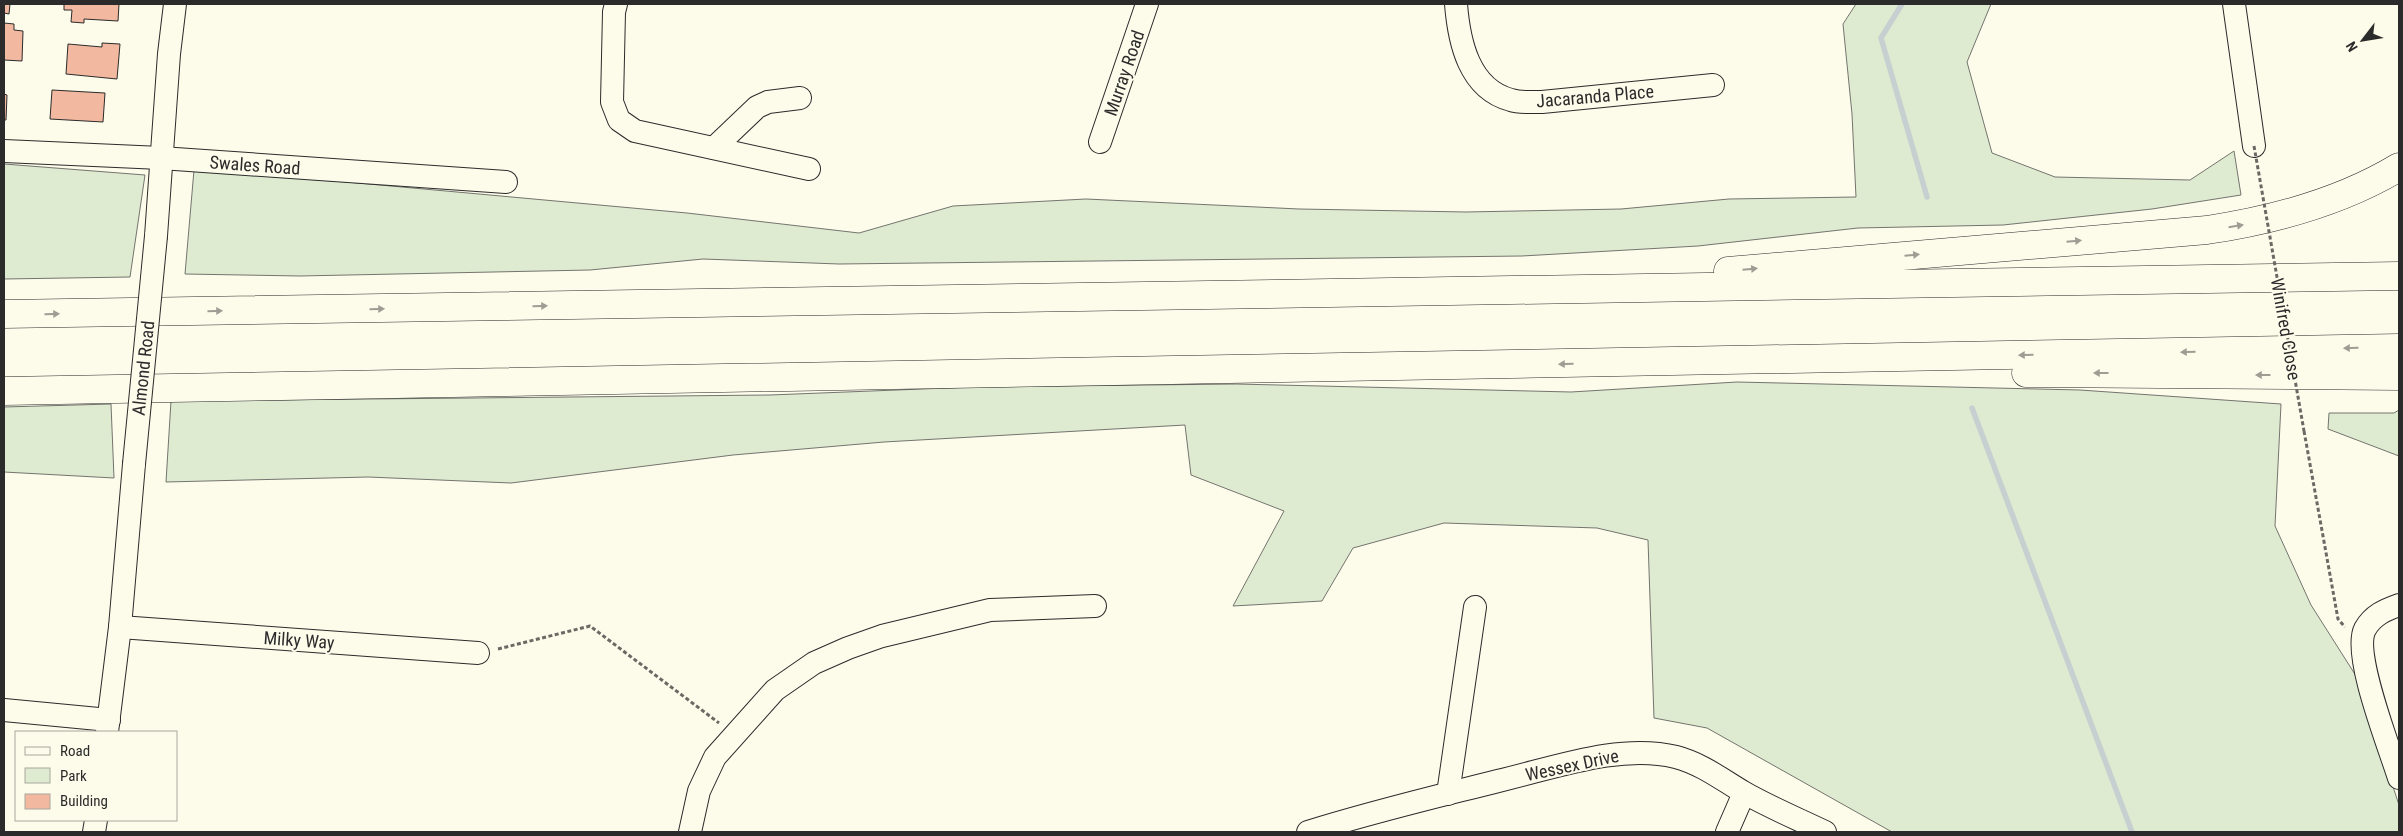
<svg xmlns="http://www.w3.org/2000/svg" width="2403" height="836" viewBox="0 0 2403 836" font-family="'Roboto Condensed',sans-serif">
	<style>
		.green { fill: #deebd1; stroke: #74746e }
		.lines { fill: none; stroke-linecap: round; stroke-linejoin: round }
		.stream { stroke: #c7d0d0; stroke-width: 5.5 }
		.building { fill: #f2b8a0; stroke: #2b2b2b }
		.minor-casing { stroke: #2b2b2b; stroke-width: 24 }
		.highway-casing { stroke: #2b2b2b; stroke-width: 29 }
		.path { stroke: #6a6964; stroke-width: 3; stroke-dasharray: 4 2.5; stroke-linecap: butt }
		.minor { stroke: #fdfbea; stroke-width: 22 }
		.highway { stroke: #fdfbea; stroke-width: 28 }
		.minor-bridge-casing { stroke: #2b2b2b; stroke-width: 24; stroke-linecap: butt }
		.path-bridge { stroke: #6a6964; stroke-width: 3; stroke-dasharray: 4 2.5; stroke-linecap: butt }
		.minor-bridge { stroke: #fdfbea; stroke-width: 22 }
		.oneway { fill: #9e9d94 }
		.labels { text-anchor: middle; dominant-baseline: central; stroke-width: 4; stroke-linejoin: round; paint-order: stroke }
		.street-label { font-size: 18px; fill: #2b2b2b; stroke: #fdfbea }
	</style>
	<rect width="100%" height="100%" fill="#fdfbea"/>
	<g class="green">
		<path d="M1856 4H1991L1967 62 1992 153 2055 177 2190 180 2234 151 2241 195 2152 209 2003 225 1858 228 1698 246 1522 256 839 264 703 259 590 270 300 276 185 274 194 170 347 182 687 213 859 233 953 206 1086 199 1299 209 1466 212 1621 209 1729 199 1856 197 1852 114 1843 24Z"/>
		<path d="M4 164 145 175 130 277 4 279Z"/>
		<path d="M1737 382 2080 390 2281 404 2275 526 2311 605 2358 679 2399 805V832H1892L1707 728 1654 718 1648 540 1597 528 1444 523 1353 548 1322 601 1233 606 1284 511 1191 475 1185 425 884 442 733 455 511 483 368 477 166 482 171 401 770 395 973 387 1236 384 1571 392Z"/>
		<path d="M111 404 114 478 4 472V407Z"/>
		<path d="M2399 410V456L2328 429 2329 413H2394Z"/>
	</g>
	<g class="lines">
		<g class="stream">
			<path d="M1902 4 1881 38 1927 197"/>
			<path d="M1972 408 2132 832"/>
		</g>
	</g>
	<g class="building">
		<path d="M4 4H10L9 14 4 13Z"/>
		<path d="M64 4H119L118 21 84 19V23L71 22 72 10H64Z"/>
		<path d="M4 23 14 24V30L23 31 22 61 4 60Z"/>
		<path d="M102 43 120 44 117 79 66 74 68 44 102 47Z"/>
		<path d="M52 90 105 93 103 122 50 119Z"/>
		<path d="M4 94 7 95 6 120H4Z"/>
	</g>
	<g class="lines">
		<g class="minor-casing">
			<g id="minor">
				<path d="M616 4 614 12 612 102 619 120 635 131 809 169"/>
				<path d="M1456 4C1459 42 1469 89 1511 100 1520 103 1532 102 1542 102L1713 85"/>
				<path d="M2234 4 2254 146"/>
				<path d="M1100 142 1147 4"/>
				<path d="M714 148 757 107 768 102 800 98"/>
				<path d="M4 151 161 158 506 182"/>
				<path d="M156 236 169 54 175 4"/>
				<path d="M2399 605C2385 610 2373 615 2365 629 2352 654 2390 749 2399 778"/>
				<path d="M120 627 478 653"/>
				<path d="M4 710 109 720"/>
				<path d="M107 732 120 627 134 464"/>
				<path d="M1448 794 1475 607"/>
				<path d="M94 832 96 820"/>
				<path d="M690 832 699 791 715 757 775 690 814 663 848 648 882 636 990 610 1095 606"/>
				<path d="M1308 832C1371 812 1435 797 1498 781 1554 768 1620 743 1676 757 1702 764 1721 779 1743 792 1769 807 1798 819 1825 832"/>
				<path d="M1727 832 1744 793"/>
			</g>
		</g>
		<g class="highway-casing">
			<g id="highway">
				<path d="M1728 271 2207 230C2274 220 2341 202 2399 167"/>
				<path d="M4 314 2399 276"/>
				<path d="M2026 373 2399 376"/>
				<path d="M4 391 2399 348"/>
			</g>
		</g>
		<g class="path">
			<path d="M2304 431 2338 619 2345 627"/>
			<path d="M498 649 590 626 719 723"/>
		</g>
		<use href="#minor" class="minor"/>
		<use href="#highway" class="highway"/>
		<g class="minor-bridge-casing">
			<path id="minor-bridge" d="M134 464 156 236"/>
		</g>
		<path class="path-bridge" d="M2254 146 2304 431"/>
		<use href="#minor-bridge" class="minor-bridge"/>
	</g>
	<defs><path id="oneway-solid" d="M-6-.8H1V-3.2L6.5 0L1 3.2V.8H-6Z" transform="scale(1.25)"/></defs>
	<g class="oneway">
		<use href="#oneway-solid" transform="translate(2236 226) rotate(-9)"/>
		<use href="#oneway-solid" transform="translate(2074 241) rotate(-5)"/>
		<use href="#oneway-solid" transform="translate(1912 255) rotate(-5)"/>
		<use href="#oneway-solid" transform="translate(1750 269) rotate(-5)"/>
		<use href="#oneway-solid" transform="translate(540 306) rotate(-1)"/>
		<use href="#oneway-solid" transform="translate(377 309) rotate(-1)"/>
		<use href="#oneway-solid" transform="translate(215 311) rotate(-1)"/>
		<use href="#oneway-solid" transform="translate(52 314) rotate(-1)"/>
		<use href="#oneway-solid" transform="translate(2351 348) rotate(179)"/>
		<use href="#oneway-solid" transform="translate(2188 352) rotate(179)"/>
		<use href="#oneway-solid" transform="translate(2026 355) rotate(179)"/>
		<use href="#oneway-solid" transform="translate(1566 364) rotate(179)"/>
		<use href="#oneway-solid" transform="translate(2101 373) rotate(-180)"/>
		<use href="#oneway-solid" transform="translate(2263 375) rotate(-180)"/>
	</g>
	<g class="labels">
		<g class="street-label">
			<text transform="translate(1124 73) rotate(-71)">Murray Road</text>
			<text transform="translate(1595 96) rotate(-5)">Jacaranda Place</text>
			<text transform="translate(255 165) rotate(4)">Swales Road</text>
			<text transform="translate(2286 329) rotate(80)">Winifred Close</text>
			<text transform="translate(143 368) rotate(-84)">Almond Road</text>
			<text transform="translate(299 640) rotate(4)">Milky Way</text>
			<text transform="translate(1572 765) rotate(-12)">Wessex Drive</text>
		</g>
	</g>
	<rect width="2403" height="836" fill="none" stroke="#2b2b2b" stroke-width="10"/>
	<rect x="15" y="731" width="162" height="90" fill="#fdfbea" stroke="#a9a89e"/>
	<rect x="25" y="747" width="25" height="8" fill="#fdfbea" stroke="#a9a89e"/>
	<text x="60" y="756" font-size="15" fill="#2b2b2b">Road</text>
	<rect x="25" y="768" width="25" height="15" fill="#deebd1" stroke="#a9a89e"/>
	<text x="60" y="781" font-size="15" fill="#2b2b2b">Park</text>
	<rect x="25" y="794" width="25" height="15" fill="#f2b8a0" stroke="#a9a89e"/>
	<text x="60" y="806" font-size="15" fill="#2b2b2b">Building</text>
	<g transform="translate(2363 40) rotate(239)" stroke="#fdfbea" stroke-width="4" paint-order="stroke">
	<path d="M0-4L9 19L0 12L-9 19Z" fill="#2b2b2b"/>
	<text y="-8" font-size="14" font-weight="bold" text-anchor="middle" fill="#2b2b2b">N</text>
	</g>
</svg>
